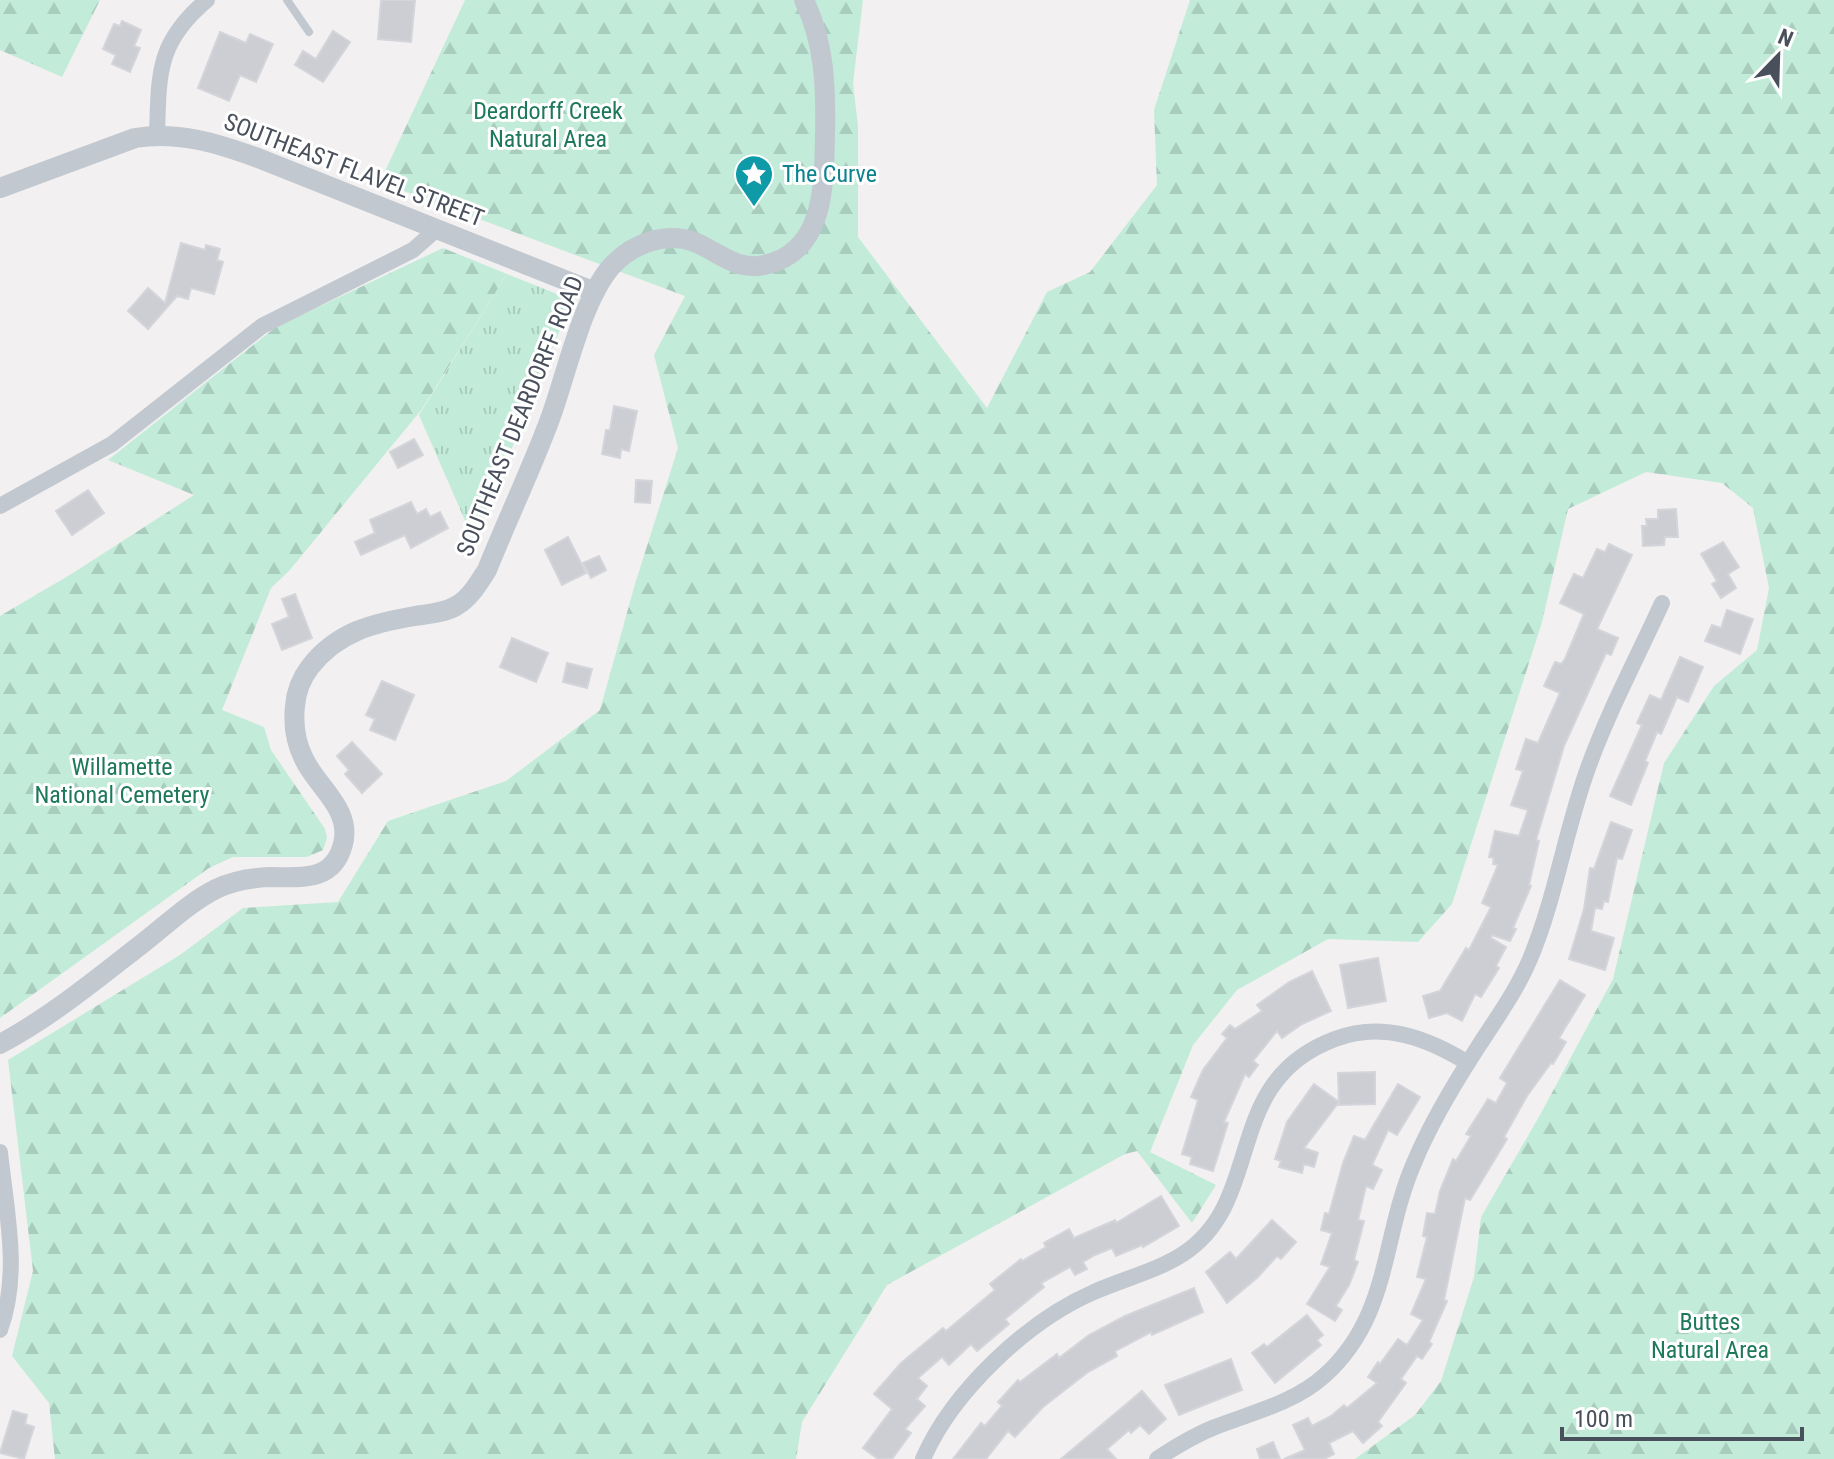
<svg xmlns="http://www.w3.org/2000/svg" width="1834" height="1459" viewBox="0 0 1834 1459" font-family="'Roboto Condensed',sans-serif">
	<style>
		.grass { fill: url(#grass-tufts) }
		.forest { fill: url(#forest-firs) }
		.building { fill: #cdced4; stroke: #d4d5db; stroke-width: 2 }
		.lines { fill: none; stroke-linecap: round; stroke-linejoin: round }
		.service { stroke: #c2c8d0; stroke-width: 8 }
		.minor { stroke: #c2c8d0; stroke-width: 16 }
		.tertiary { stroke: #c2c8d0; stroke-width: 20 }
		.labels { text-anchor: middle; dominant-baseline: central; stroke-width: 6; stroke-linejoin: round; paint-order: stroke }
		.park-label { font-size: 24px; fill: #1e795b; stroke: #fff }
		.street-label { font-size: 24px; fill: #49505c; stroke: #fff }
		.culture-label { font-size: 24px; fill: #0d838f; stroke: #fff; text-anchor: start }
	</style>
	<defs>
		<pattern id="grass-tufts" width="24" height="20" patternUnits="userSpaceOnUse" patternTransform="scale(2)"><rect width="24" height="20" fill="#c2ecd9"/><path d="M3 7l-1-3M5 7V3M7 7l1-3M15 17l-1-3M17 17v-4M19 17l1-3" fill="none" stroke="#a8ccbd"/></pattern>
		<pattern id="forest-firs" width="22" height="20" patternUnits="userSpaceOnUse" patternTransform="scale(2)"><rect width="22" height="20" fill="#c2ecd9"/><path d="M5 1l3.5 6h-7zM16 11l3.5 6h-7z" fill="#a8ccbd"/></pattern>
	</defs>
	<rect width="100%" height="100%" fill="#f2f0f0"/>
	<path class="grass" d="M507 274 572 300 474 541 419 415Z"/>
	<g class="forest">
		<path d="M0 0H100L62 77 0 50Z"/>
		<path d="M465 0H863L853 83 858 126V237L987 408 1047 292 1090 272 1157 185 1154 110 1190 0H1834V1459H1355L1415 1415 1441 1381 1474 1277 1481 1217 1540 1115 1613 979 1664 763 1714 686 1757 650 1769 588 1753 508 1722 483 1646 472 1568 509 1542 622 1452 904 1418 942 1328 939 1237 990 1193 1045 1150 1152 1216 1185 1192 1223 1137 1151 1125 1154 887 1285 802 1422 796 1459H55L49 1403 12 1356 33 1271 8 1060 180 955 243 908 338 902 388 821 506 781 600 710 635 584 678 448 654 355 685 296 380 182Z"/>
		<path d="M443 248 507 274 422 409 289 571 271 588 222 710 264 727 271 750 325 829 327 838 323 850 307 857H233L209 868 0 1018V616L73 573 194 495 108 460 276 327Z"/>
	</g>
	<g class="building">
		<path d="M381 0H415L411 42 378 39Z"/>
		<path d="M122 21 141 30 134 46 140 48 130 72 112 64 116 55 103 49 114 24 120 26Z"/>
		<path d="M333 31 350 42 323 82 295 65 303 51 316 59Z"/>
		<path d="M220 32 246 43 250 34 273 44 256 82 240 75 229 101 198 88Z"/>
		<path d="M181 243 205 250 206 245 220 249 217 260 223 262 214 294 191 288 188 299 177 296 148 329 128 311 148 288 165 303Z"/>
		<path d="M614 406 637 411 629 451 621 449 620 458 602 454 606 430H610Z"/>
		<path d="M414 439 423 455 398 468 390 452Z"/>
		<path d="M636 480 652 481 650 503 635 502Z"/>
		<path d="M88 490 104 513 72 535 56 511Z"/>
		<path d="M411 502 417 514 426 509 430 517 440 512 448 528 411 548 405 535 361 555 355 542 375 533 370 520Z"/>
		<path d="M1676 509 1678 537H1665L1664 545 1643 546 1642 526H1647L1646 519H1658V510Z"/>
		<path d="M568 537 586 573 562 585 545 550Z"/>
		<path d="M1723 542 1739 567 1728 574 1736 588 1721 598 1712 584 1717 581 1701 554Z"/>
		<path d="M1609 544 1632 555 1597 629 1618 638 1611 655 1606 653 1564 746 1536 840 1539 841 1529 885 1531 886 1513 928 1516 929 1510 941 1492 935 1491 938 1506 947 1496 966 1499 968 1481 997 1475 994 1462 1021 1447 1013 1429 1018 1423 996 1440 991 1466 948 1469 950 1491 907 1482 903 1498 865 1493 864 1494 858 1489 857 1495 831 1519 836 1528 810 1511 805 1523 771 1516 769 1526 739 1538 743 1560 693 1544 686 1555 662 1561 664 1565 659 1584 614 1560 603 1574 574 1583 578 1597 549 1605 552Z"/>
		<path d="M599 556 606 570 591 578 583 563Z"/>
		<path d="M295 594 312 638 282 650 272 624 289 617 282 599Z"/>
		<path d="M1727 610 1753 619 1740 654 1705 641 1712 625 1721 628Z"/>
		<path d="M512 638 548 653 536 682 500 667Z"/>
		<path d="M1680 657 1703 667 1688 702 1677 697 1661 734 1657 732 1645 761 1648 763 1631 805 1610 796 1642 725 1637 723 1650 695 1661 700Z"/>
		<path d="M567 663 592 669 587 688 563 682Z"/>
		<path d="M382 681 414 695 395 740 370 730 375 719 366 715Z"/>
		<path d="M352 742 382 774 362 793 345 774 349 770 337 756Z"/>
		<path d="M1611 822 1632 830 1622 859 1617 858 1608 902 1604 901 1602 909 1595 908 1591 931 1614 938 1605 970 1569 959 1584 909 1590 868 1594 869Z"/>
		<path d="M1378 958 1386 1001 1348 1008 1340 965Z"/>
		<path d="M1312 971 1331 1011 1302 1024 1282 1038 1277 1031 1253 1061 1258 1065 1249 1077 1245 1074 1224 1122 1228 1123 1213 1171 1190 1164 1192 1157 1182 1154 1198 1100 1191 1097 1203 1070 1227 1038 1222 1034 1230 1025 1235 1029 1262 1011 1257 1005 1289 982Z"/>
		<path d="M1560 980 1585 995 1559 1038 1566 1042 1553 1064 1551 1063 1527 1096 1504 1137 1507 1139 1475 1192 1470 1200 1465 1198 1444 1300 1447 1301 1429 1342 1432 1344 1422 1359 1417 1356 1401 1379 1406 1383 1378 1422 1382 1426 1363 1443 1353 1431 1329 1443 1334 1454 1324 1459H1284L1305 1450 1293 1425 1308 1418 1312 1426 1331 1416 1344 1405 1347 1408 1377 1383 1368 1377 1378 1362 1380 1364 1398 1339 1407 1345 1423 1320 1411 1314 1426 1279 1417 1277 1427 1237 1423 1236 1427 1213 1435 1214 1440 1191 1453 1159 1456 1161 1471 1136 1466 1134 1488 1099 1496 1103 1507 1083 1500 1078Z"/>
		<path d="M1375 1072V1104L1339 1105 1338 1073Z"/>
		<path d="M1314 1084 1339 1102 1304 1148 1318 1153 1314 1167 1304 1164 1302 1173 1279 1167 1281 1161 1275 1159 1287 1122Z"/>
		<path d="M1398 1084 1420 1097 1397 1135 1388 1130 1372 1165 1382 1170 1373 1189 1366 1186 1358 1220 1364 1221 1354 1260 1358 1262 1349 1285 1336 1306 1342 1310 1335 1321 1307 1304 1330 1267 1321 1264 1332 1233 1321 1230 1325 1213 1329 1214 1343 1163 1354 1136 1365 1140Z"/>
		<path d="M1161 1196 1179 1226 1143 1247 1142 1245 1116 1256 1112 1248 1095 1255 1083 1262 1087 1269 1075 1275 1070 1267 1041 1283 1044 1287 1005 1319 1009 1324 977 1351 971 1344 949 1365 942 1357 918 1378 927 1386 917 1399 925 1406 905 1429 911 1433 892 1459H878L863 1448 892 1409 874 1394 901 1363 943 1328 946 1331 995 1290 990 1284 1021 1259 1022 1261 1046 1247 1044 1243 1069 1229 1074 1238 1115 1220 1116 1223Z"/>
		<path d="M1272 1220 1296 1242 1281 1259 1277 1256 1258 1277 1227 1303 1206 1272 1230 1252 1236 1259Z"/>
		<path d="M1194 1288 1203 1312 1152 1335 1151 1332 1115 1351 1117 1356 1088 1372 1043 1407 1015 1437 1008 1431 986 1459H953L981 1423 985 1426 1002 1406 998 1402 1018 1380 1020 1382 1057 1354 1059 1358 1089 1335 1125 1316Z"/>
		<path d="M1307 1315 1323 1335 1317 1340 1321 1345 1275 1383 1252 1353 1264 1344 1267 1347Z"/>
		<path d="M1231 1359 1242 1390 1179 1415 1165 1385Z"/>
		<path d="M1142 1391 1166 1419 1149 1434 1140 1425 1131 1433 1129 1430 1107 1449 1116 1459H1061Z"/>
		<path d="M13 1411 27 1415 25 1424 34 1427 24 1459 0 1453Z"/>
		<path d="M1273 1442 1280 1459H1260L1257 1449Z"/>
	</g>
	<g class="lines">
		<path class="service" d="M287 0 309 32"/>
		<g class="minor">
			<path d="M157 136C159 74 156 43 207 0"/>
			<path d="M0 506 112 444 262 326 413 250 438 228"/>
			<path d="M0 1152C6 1211 21 1273 0 1330"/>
			<path d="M923 1459C952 1392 1027 1321 1094 1292 1123 1279 1157 1271 1183 1254 1267 1199 1220 1082 1335 1039 1383 1021 1427 1038 1468 1063"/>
			<path d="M1157 1459C1175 1447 1195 1435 1215 1427 1251 1413 1294 1403 1324 1376 1391 1316 1381 1239 1414 1163 1431 1122 1454 1084 1478 1047 1496 1019 1517 990 1530 959 1556 897 1565 831 1588 768 1608 712 1637 658 1662 603"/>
		</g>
		<g class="tertiary">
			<path d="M0 188 135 138C178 131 217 143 258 158L595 292"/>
			<path d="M0 1044C51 1017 98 978 143 943 166 925 190 902 216 889 232 881 251 878 269 877 300 877 333 883 343 844 352 809 317 787 304 759 296 743 293 724 295 706 296 692 301 679 310 667 337 632 373 623 415 616 428 614 444 613 456 606 470 598 478 584 487 570 507 520 531 470 550 419 566 376 581 303 610 268 631 244 666 230 697 243 719 253 738 271 764 265 825 253 824 184 825 136 826 88 825 43 804 0"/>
		</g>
	</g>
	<defs>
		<g id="sight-pin" transform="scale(2)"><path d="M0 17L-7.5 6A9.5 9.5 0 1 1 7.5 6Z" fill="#0f9aa8" stroke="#fff"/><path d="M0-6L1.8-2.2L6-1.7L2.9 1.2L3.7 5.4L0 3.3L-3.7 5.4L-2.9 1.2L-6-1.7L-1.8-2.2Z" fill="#fff"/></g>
	</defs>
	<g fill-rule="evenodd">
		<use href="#sight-pin" x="754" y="174"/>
	</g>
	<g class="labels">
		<g class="park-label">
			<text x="548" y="111">Deardorff Creek<tspan x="548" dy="28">Natural Area</tspan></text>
			<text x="122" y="767">Willamette<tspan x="122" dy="28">National Cemetery</tspan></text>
			<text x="1710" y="1322">Buttes<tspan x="1710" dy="28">Natural Area</tspan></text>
		</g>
		<g class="street-label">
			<text transform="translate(354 170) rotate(21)">SOUTHEAST FLAVEL STREET</text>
			<text transform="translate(520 416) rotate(-68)">SOUTHEAST DEARDORFF ROAD</text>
		</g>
		<g class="culture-label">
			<text x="782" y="174">The Curve</text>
		</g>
	</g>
	<g transform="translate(1778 56) rotate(23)" stroke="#ffffff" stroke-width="6" paint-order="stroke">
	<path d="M0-6L14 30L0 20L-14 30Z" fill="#49505c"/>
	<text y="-12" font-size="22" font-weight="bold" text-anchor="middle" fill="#49505c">N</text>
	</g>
	<path d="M1562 1427v12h240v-12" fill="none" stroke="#49505c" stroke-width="4"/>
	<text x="1574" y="1427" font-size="24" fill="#49505c" stroke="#ffffff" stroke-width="6" paint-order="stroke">100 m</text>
</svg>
